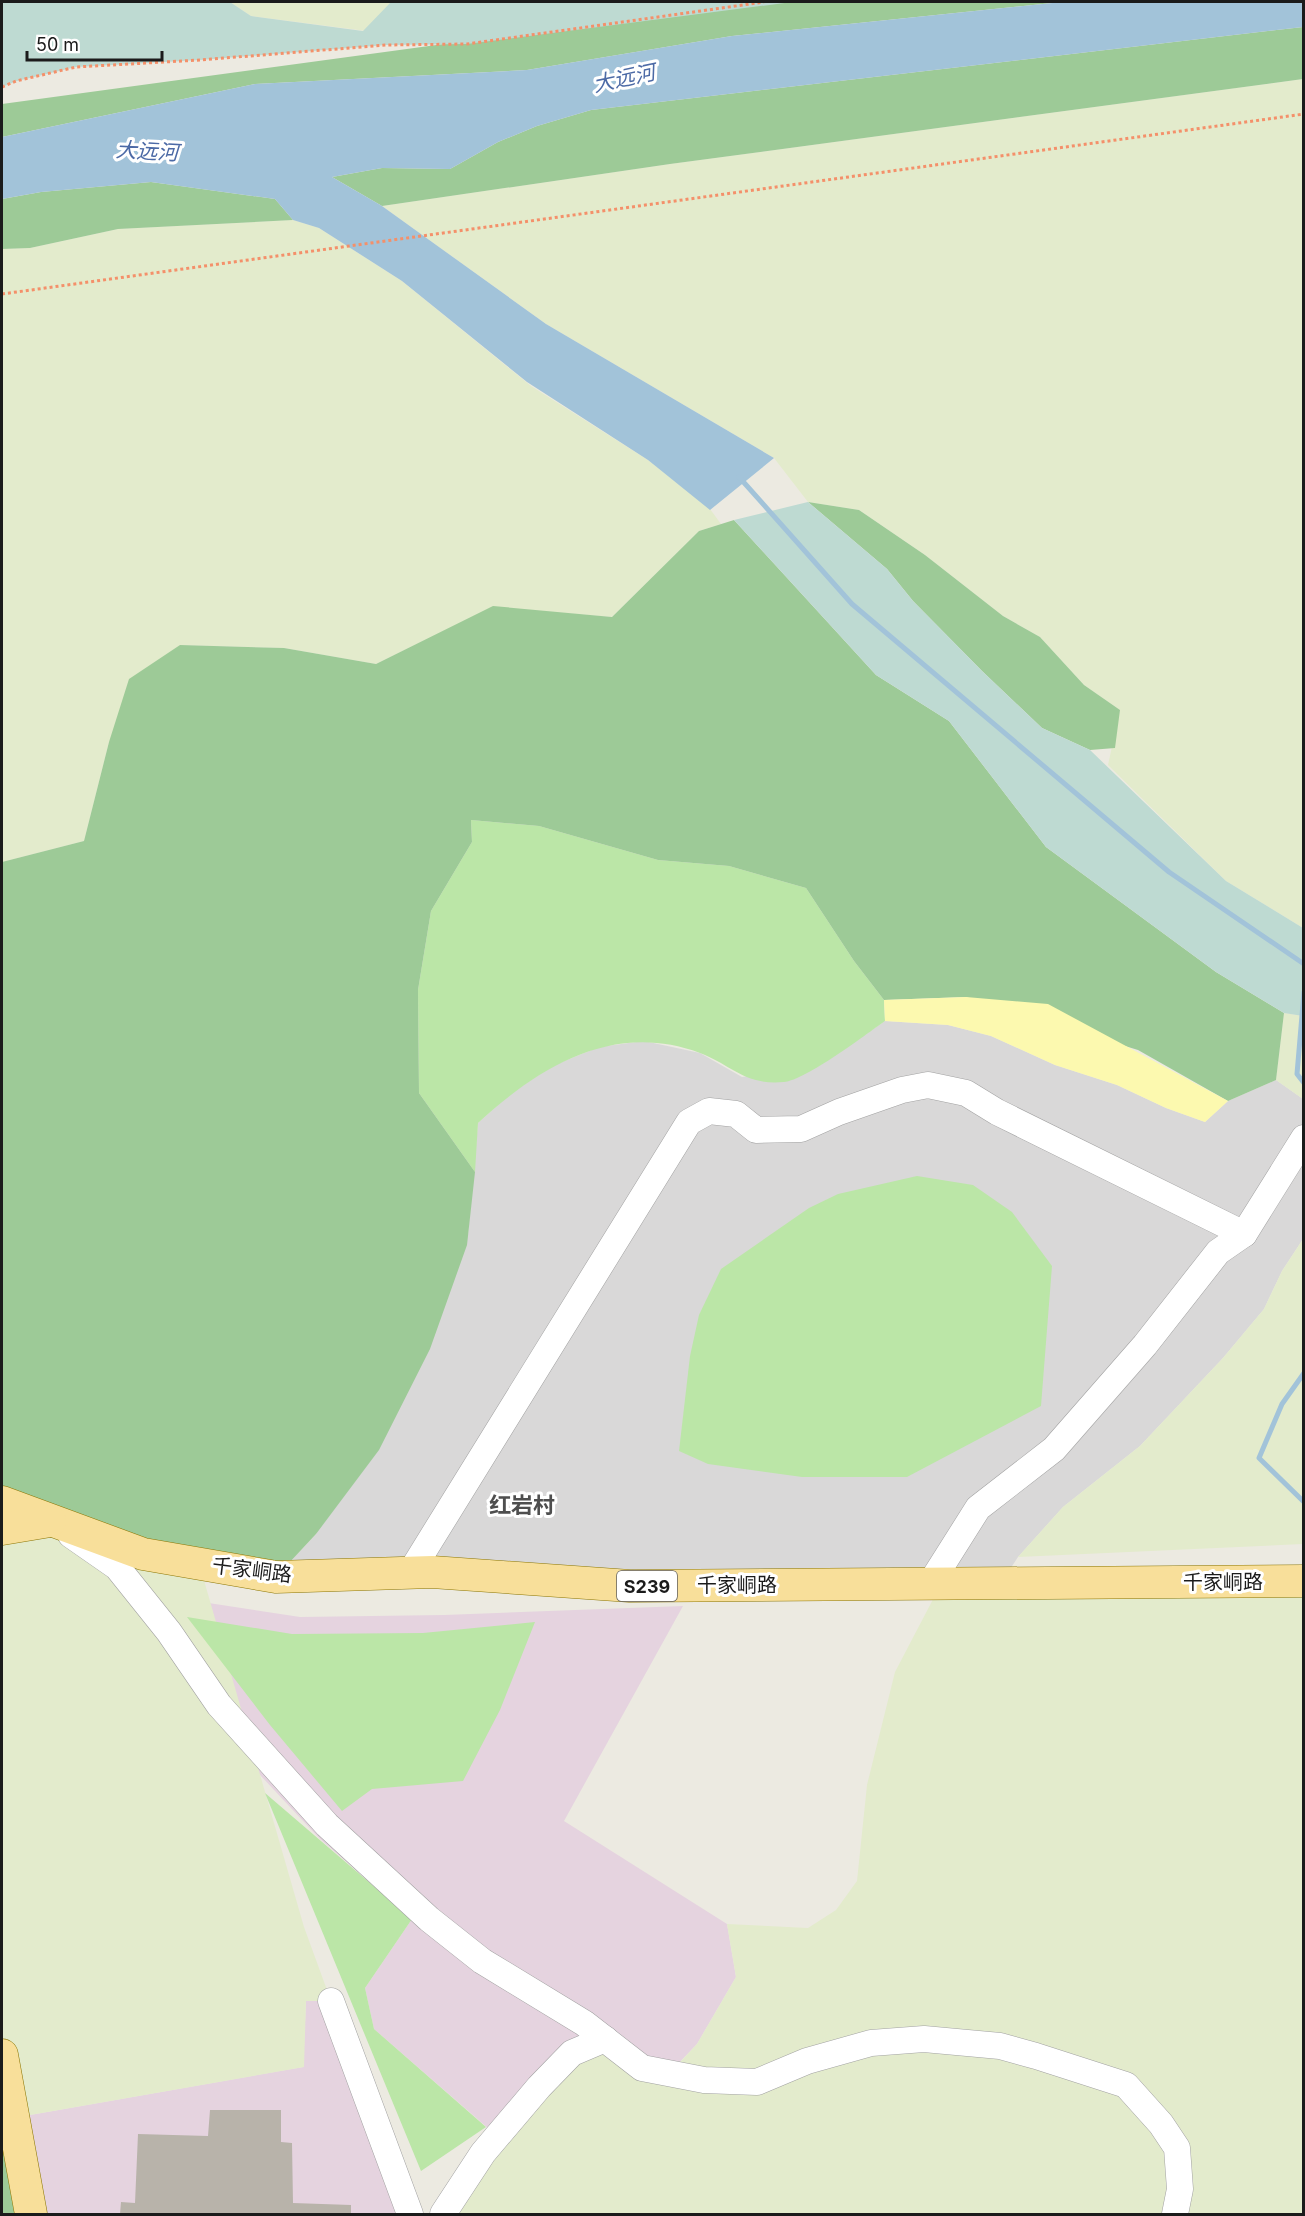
<svg xmlns="http://www.w3.org/2000/svg" width="1305" height="2216" viewBox="0 0 1305 2216" font-family="Inter,'Noto Sans SC',sans-serif">
	<style>
		.residential { fill: #d9d8d8 }
		.industrial { fill: #e5d3df }
		.farmland { fill: #e3ebcc }
		.grass { fill: #bbe6a7 }
		.forest { fill: #9dca97 }
		.wetland { fill: #bedad2 }
		.sand { fill: #fcf9af }
		.water { fill: #a2c3d9 }
		.lines { fill: none; stroke-linecap: round; stroke-linejoin: round }
		.stream { stroke: #a2c3d9; stroke-width: 5 }
		.building { fill: #b8b3aa }
		.minor-casing { stroke: #a2a2a2; stroke-width: 27 }
		.major-casing { stroke: #8c7706; stroke-width: 33 }
		.path { stroke: #f4906a; stroke-width: 3; stroke-dasharray: 3 3; stroke-linecap: butt }
		.minor { stroke: #fff; stroke-width: 26 }
		.major { stroke: #f8df9a; stroke-width: 32 }
		.labels { text-anchor: middle; dominant-baseline: central; stroke-width: 6; stroke-linejoin: round; paint-order: stroke }
		.shield { fill: #fff; stroke: #5f5f5f; stroke-width: 1.5 }
		.shield-label { font-size: 18px; font-weight: bold; fill: #1b1b1b }
		.street-label { font-size: 20px; fill: #1b1b1b; stroke: #fff }
		.water-label { font-size: 21px; font-style: italic; fill: #4c6aa6; stroke: #fff }
		.quarter-label { font-size: 22px; font-weight: bold; fill: #4e4e4e; stroke: #fff }
	</style>
	<rect width="100%" height="100%" fill="#eceae1"/>
	<path class="residential" d="M885 1021 948 1025 991 1036 1055 1065 1117 1085 1166 1108 1205 1122 1228 1101 1276 1080 1303 1099V1239L1282 1271 1264 1309 1223 1358 1140 1446 1063 1507 1018 1557 1001 1583 276 1577 316 1534 468 1235 478 1123 510 1094 552 1066 599 1047 644 1041 700 1053 742 1077 819 1066Z"/>
	<g class="industrial">
		<path d="M163 1596 300 1617 444 1615 683 1606 564 1821 727 1924 736 1977 697 2044 676 2066 497 2136 374 2029 365 1988 412 1919 320 1839 231 1744Z"/>
		<path d="M306 2001H331L410 2214H31L13 2118 303 2067Z"/>
	</g>
	<g class="farmland">
		<path d="M230 2H809L467 44 251 16Z"/>
		<path d="M1303 79V928L1226 881 1108 765 1120 710 1084 685 1040 637 1003 616 925 555 859 510 808 502 774 458 546 324 382 206 670 164Z"/>
		<path d="M293 220 319 228 402 281 531 386 648 460 710 509 721 524 699 531 612 617 493 607 376 664 284 648 180 645 109 742 84 841 2 862V249L30 248 118 229Z"/>
		<path d="M1284 1013 1303 1016V1099L1276 1080Z"/>
		<path d="M1303 1239V1544L1018 1557 1063 1507 1140 1446 1223 1358 1264 1309 1282 1271Z"/>
		<path d="M2 1492 199 1563 304 1927 331 2001H306L304 2067 13 2118 2 2055Z"/>
		<path d="M1303 1581V2214H437L497 2136 605 2039 670 2073 697 2044 736 1977 727 1924 808 1928 836 1910 857 1881 867 1785 895 1672 941 1584Z"/>
	</g>
	<g class="grass">
		<path d="M471 820 539 826 658 860 729 866 806 888 854 961 884 1000 885 1021C865 1035 806 1080 784 1082 745 1086 730 1064 700 1053 614 1021 540 1066 478 1123L475 1172 419 1093 418 990 431 911 472 842Z"/>
		<path d="M917 1176 973 1185 1012 1212 1052 1266 1041 1406 907 1477H802L708 1464 679 1451 690 1356 699 1315 721 1269 809 1208 838 1194Z"/>
		<path d="M187 1617 292 1634 423 1633 535 1622 500 1710 463 1781 372 1789 342 1811 270 1725Z"/>
		<path d="M265 1793 412 1919 365 1988 374 2029 486 2127 421 2171Z"/>
	</g>
	<g class="forest">
		<path d="M753 2H1062L732 36 527 70 255 84 2 137V104Z"/>
		<path d="M1303 27V79L670 164 382 206 332 177 382 168 450 169 498 142 537 126 591 110Z"/>
		<path d="M151 182 275 199 293 220 118 229 30 248 2 249V199L41 192Z"/>
		<path d="M808 502 859 510 925 555 1003 616 1040 637 1084 685 1120 710 1115 748 1090 750 1042 728 982 671 913 601 887 569Z"/>
		<path d="M734 520 876 675 949 721 1046 847 1216 972 1284 1013 1276 1080 1228 1101 1138 1050 966 997 884 1000 854 961 806 888 729 866 658 860 539 826 471 820 472 842 431 911 418 990 419 1093 475 1172 467 1245 430 1349 379 1450 316 1534 276 1577 143 1554 2 1489V862L84 841 109 742 129 679 180 645 284 648 376 664 493 606 612 617 699 531Z"/>
		<path d="M2 2055 31 2214H2Z"/>
	</g>
	<g class="wetland">
		<path d="M2 2H230L251 16 363 31 391 2H792L467 44 386 45 200 60 76 67 17 81 2 87Z"/>
		<path d="M808 502 887 569 913 601 982 671 1042 728 1090 750 1226 881 1303 928V1016L1284 1013 1216 972 1046 847 949 721 876 675 734 520Z"/>
	</g>
	<path class="sand" d="M966 997 1048 1004 1228 1101 1205 1122 1166 1108 1117 1085 1055 1065 991 1036 948 1025 885 1021 884 1000Z"/>
	<path class="water" d="M1062 2H1303V27L591 110 537 126 498 142 450 169 382 168 332 177 382 206 546 324 774 458 710 510 648 460 527 382 402 281 319 228 293 220 275 199 151 182 41 192 2 199V137L255 84 527 70 732 36Z"/>
	<g class="lines">
		<g class="stream">
			<path d="M739 477 852 604 1169 872 1304 964"/>
			<path d="M1304 992 1297 1074 1304 1083"/>
			<path d="M1304 1373 1282 1404 1259 1458 1304 1502"/>
		</g>
	</g>
	<path class="building" d="M210 2110H281V2142L292 2143 293 2203 351 2205V2214H120L121 2202 135 2203 138 2134 208 2136Z"/>
	<g class="lines">
		<g class="minor-casing">
			<g id="minor">
				<path d="M71 1535 117 1567 169 1632 219 1705 327 1825 429 1919 482 1961 584 2023 642 2068 704 2080 757 2082 807 2061 871 2043 924 2039 1000 2046 1036 2056 1126 2085 1161 2124 1177 2148 1180 2189 1175 2214"/>
				<path d="M410 1573 689 1122 709 1111 736 1114 756 1130 801 1129 839 1112 902 1090 928 1085 966 1093 997 1112 1244 1234"/>
				<path d="M930 1584 978 1508 1054 1449 1145 1345 1218 1252 1244 1234 1304 1138"/>
				<path d="M331 2001 410 2214"/>
				<path d="M443 2214 483 2153 539 2087 572 2053 605 2039"/>
			</g>
		</g>
		<g class="major-casing">
			<g id="major">
				<path d="M2 1502 143 1554 276 1577 432 1572 630 1586 1304 1581"/>
				<path d="M2 1529 50 1521"/>
				<path d="M2 2055 31 2214"/>
			</g>
		</g>
		<g class="path">
			<path d="M2 87 16 81 76 67 200 60 386 45 467 44 764 2"/>
			<path d="M2 294 1304 114"/>
		</g>
		<use href="#minor" class="minor"/>
		<use href="#major" class="major"/>
	</g>
	<g class="labels">
		<rect class="shield" x="617" y="1571" width="60" height="30" rx="4.5"/>
		<g class="shield-label">
			<text x="647" y="1586">S239</text>
		</g>
		<g class="street-label">
			<text transform="translate(252 1570) rotate(7)">千家峒路</text>
			<text x="1223" y="1582">千家峒路</text>
			<text x="737" y="1585">千家峒路</text>
		</g>
		<g class="water-label">
			<text transform="translate(624 78) rotate(-12)">大远河</text>
			<text transform="translate(147 151) rotate(3)">大远河</text>
		</g>
		<g class="quarter-label">
			<text x="522" y="1505">红岩村</text>
		</g>
	</g>
	<rect width="1305" height="2216" fill="none" stroke="#1b1b1b" stroke-width="6"/>
	<path d="M27 51v9h135v-9" fill="none" stroke="#1b1b1b" stroke-width="3"/>
	<text x="36" y="51" font-size="18" fill="#1b1b1b" stroke="#ffffff" stroke-width="4.5" paint-order="stroke">50 m</text>
</svg>
